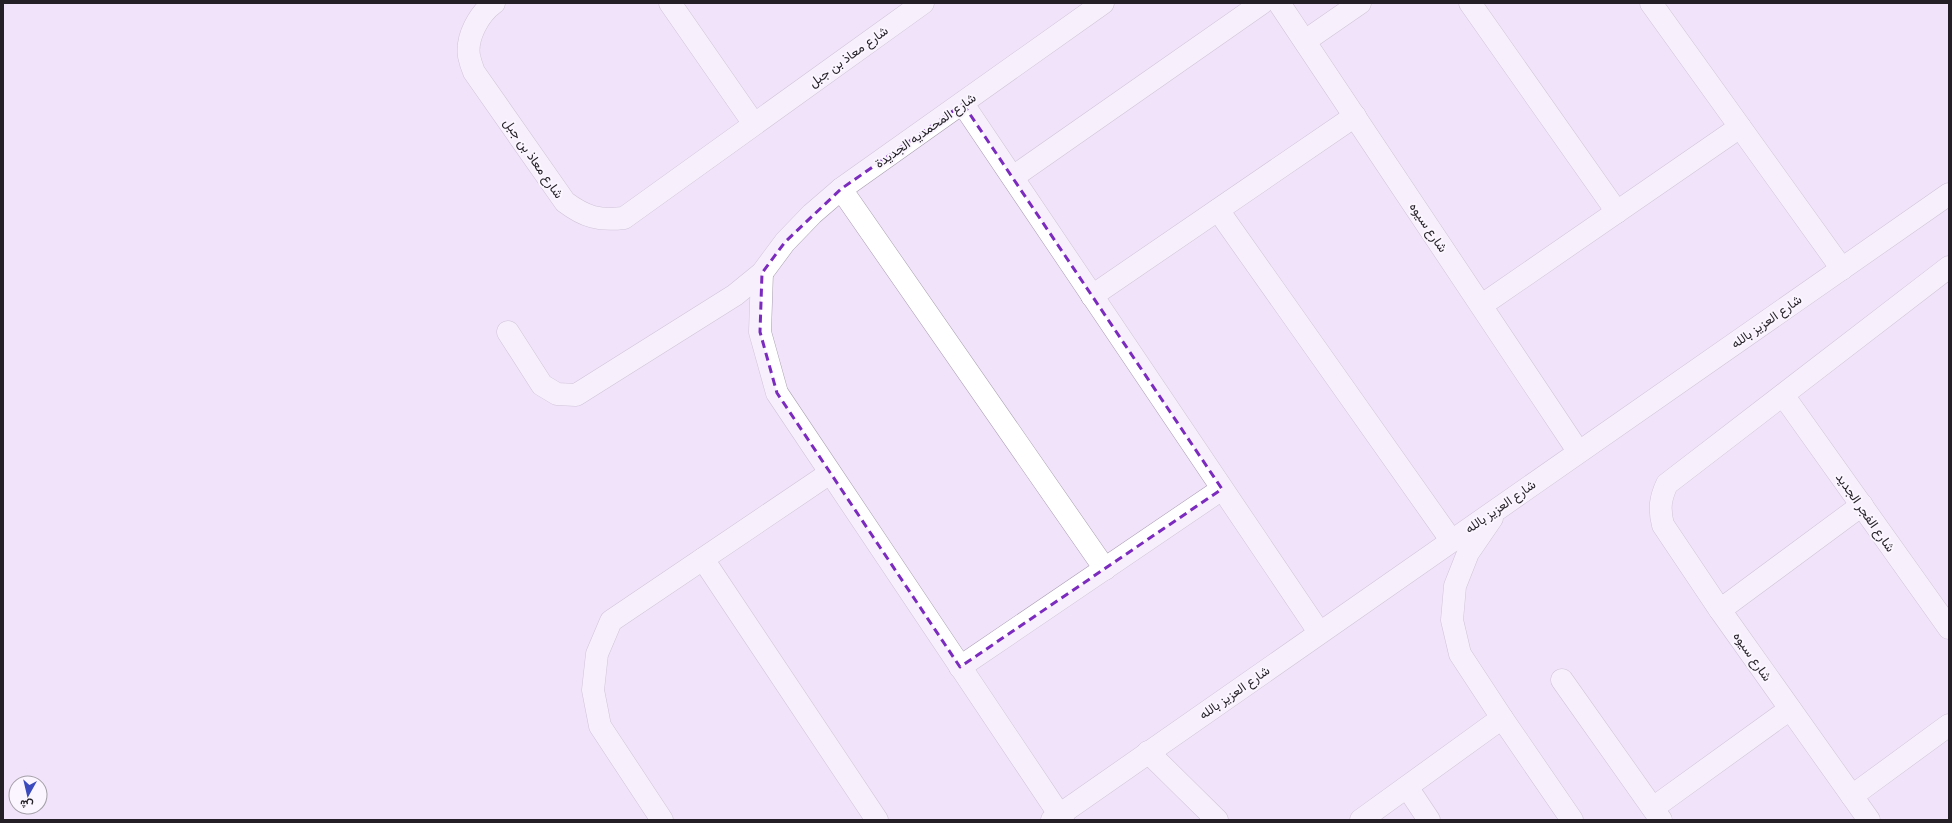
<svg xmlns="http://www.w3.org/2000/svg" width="1952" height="823" viewBox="0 0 1952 823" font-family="Ubuntu,Vazirmatn,sans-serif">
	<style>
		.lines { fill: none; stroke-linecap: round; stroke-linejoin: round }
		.minor-casing { stroke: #aa9db2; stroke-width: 23 }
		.minor { stroke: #fff; stroke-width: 22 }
		.marked { fill: none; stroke: #7b2cbf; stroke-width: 3; stroke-dasharray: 8 5; stroke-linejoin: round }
		.labels { text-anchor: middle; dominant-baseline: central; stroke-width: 4; stroke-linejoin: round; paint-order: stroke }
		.street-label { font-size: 13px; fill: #241f27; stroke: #faf5fe }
	</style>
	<rect width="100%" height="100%" fill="#f1e4fa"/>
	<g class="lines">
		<g class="minor-casing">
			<g id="minor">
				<path d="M494 3C479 14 466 37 469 56 470 61 472 67 474 72L565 202C585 217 599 221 624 218L923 3"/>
				<path d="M670 3 754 124"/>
				<path d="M1279 3 1578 451"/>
				<path d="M1470 3 1617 212"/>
				<path d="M1651 3 1842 269"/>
				<path d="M1305 41 1360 3"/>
				<path d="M963 104 1319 632"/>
				<path d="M1013 177 1262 3"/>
				<path d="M841 189 1105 569"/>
				<path d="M1218 210 1451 540"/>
				<path d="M762 273 760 332 777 393 1063 820"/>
				<path d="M1092 296 1355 116"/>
				<path d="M1482 305 1740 127"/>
				<path d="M508 332 542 385 557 394 576 395 735 295 762 273 785 242 812 214 841 189 1103 3"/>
				<path d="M1783 395 1949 628"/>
				<path d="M1492 518 1468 553 1455 586 1452 620 1460 654 1502 718 1572 820"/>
				<path d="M703 559 877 820"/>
				<path d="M1720 610 1862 505"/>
				<path d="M960 667 1222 489"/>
				<path d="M1562 680 1661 820"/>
				<path d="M1148 752 1217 820"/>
				<path d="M1407 787 1429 820"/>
				<path d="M1852 796 1949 725"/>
				<path d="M1653 808 1790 709"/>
				<path d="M662 820 600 726 593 690 597 654 611 621 830 473"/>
				<path d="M1052 820 1949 194"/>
				<path d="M1361 820 1502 718"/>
				<path d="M1869 820 1720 610 1663 525C1659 509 1660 499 1667 484L1949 267"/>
			</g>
		</g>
		<use href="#minor" class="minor"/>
	</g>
	<path d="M0 0H1952V823H0ZM963 104 1222 489 960 667 777 393 760 332 762 273 785 242 841 189Z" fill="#f1e4fa" fill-opacity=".55" fill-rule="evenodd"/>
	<path class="marked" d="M963 104 1222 489 960 667 777 393 760 332 762 273 785 242 841 189Z"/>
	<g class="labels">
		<g class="street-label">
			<text transform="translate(848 56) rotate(-36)">شارع معاذ بن جبل</text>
			<text transform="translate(925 130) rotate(-35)">شارع المحمديه الجديدة</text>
			<text transform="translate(534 158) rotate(55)">شارع معاذ بن جبل</text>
			<text transform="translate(1429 227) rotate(56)">شارع سيوه</text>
			<text transform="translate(1766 321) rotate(-35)">شارع العزيز بالله</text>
			<text transform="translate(1500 506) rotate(-35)">شارع العزيز بالله</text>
			<text transform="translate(1866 512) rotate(55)">شارع الفجر الجديد</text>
			<text transform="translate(1753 656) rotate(55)">شارع سيوه</text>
			<text transform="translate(1234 692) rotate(-35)">شارع العزيز بالله</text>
		</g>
	</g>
	<rect width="1952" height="823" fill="none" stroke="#241f27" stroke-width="8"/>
	<g transform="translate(28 795) rotate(188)"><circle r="19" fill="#faf5fe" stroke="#a49fa8"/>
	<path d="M0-3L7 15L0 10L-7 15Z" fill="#3b4abd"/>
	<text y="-6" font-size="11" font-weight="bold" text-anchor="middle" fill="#241f27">ش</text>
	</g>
</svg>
